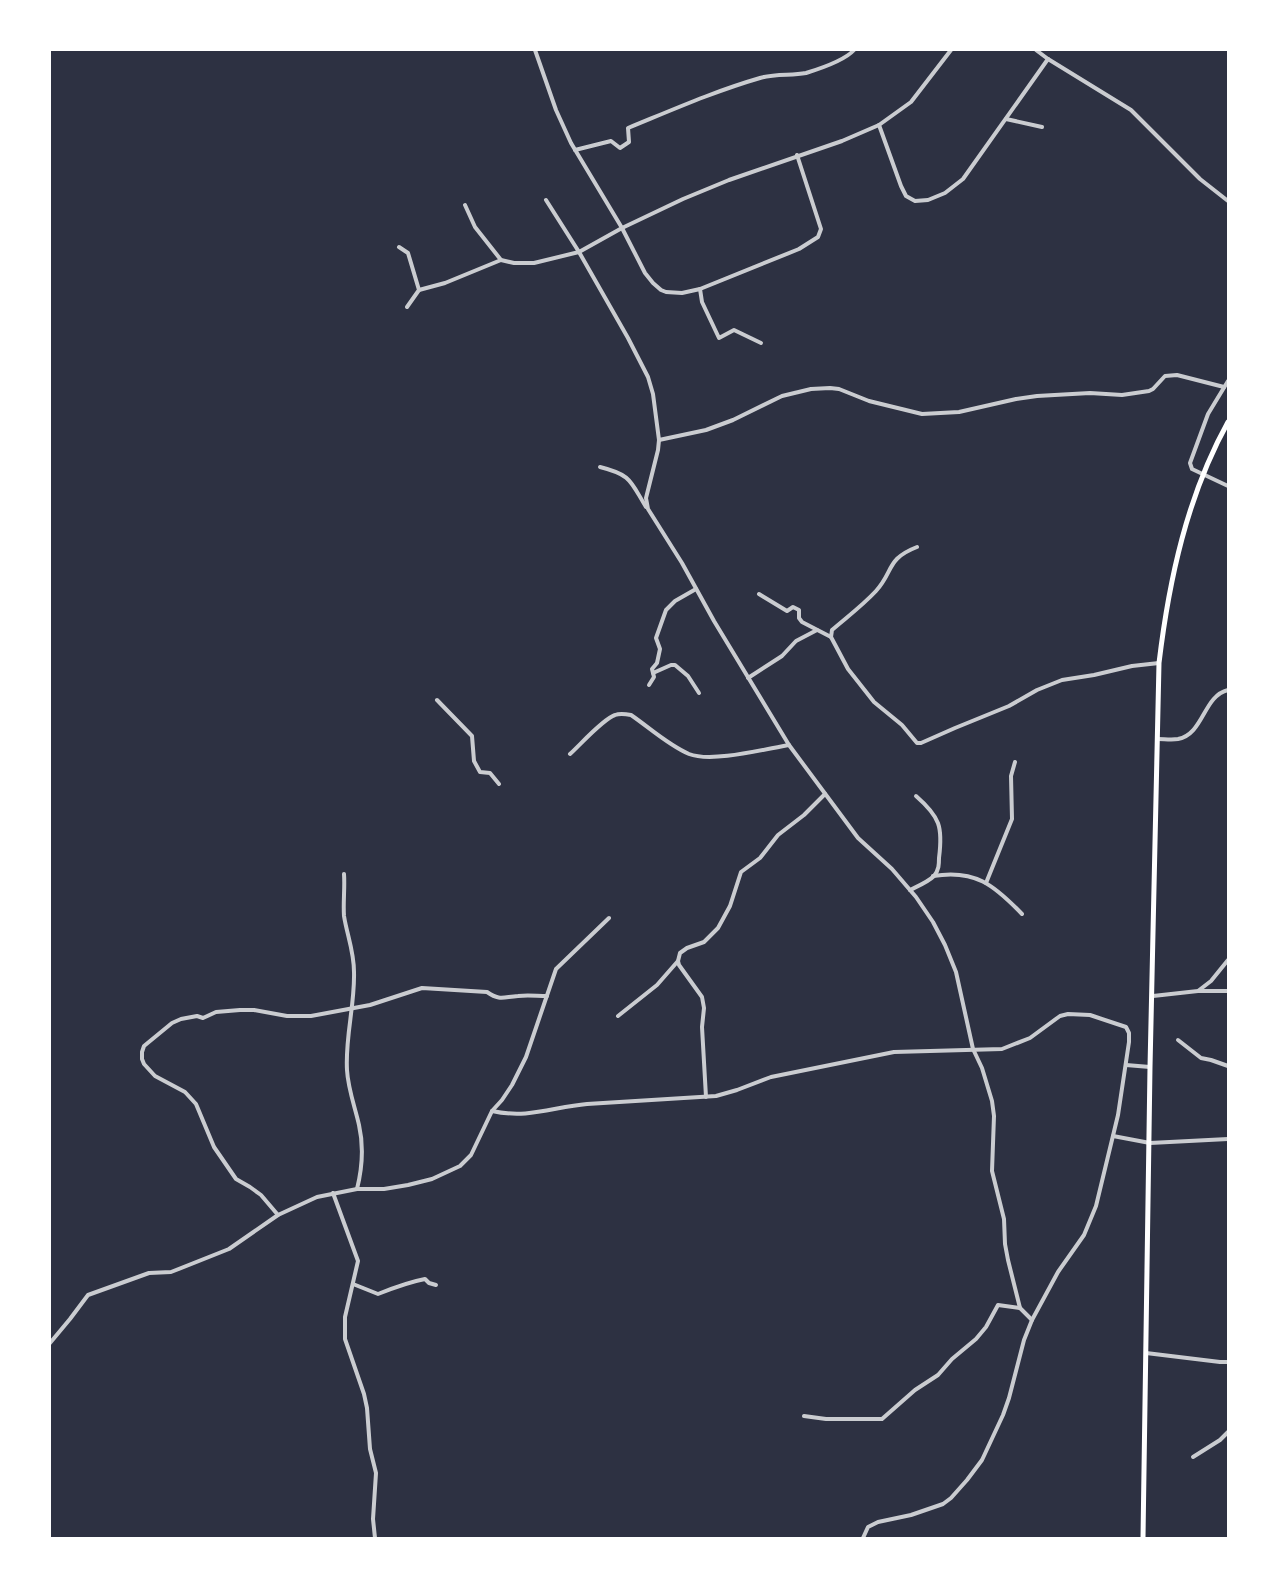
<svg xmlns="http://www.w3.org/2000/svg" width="1278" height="1588" viewBox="0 0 1278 1588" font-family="Ubuntu,sans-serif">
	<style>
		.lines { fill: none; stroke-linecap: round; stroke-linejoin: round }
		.minor { stroke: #caccd0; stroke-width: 4 }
		.secondary { stroke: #fff; stroke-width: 5 }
	</style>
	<rect width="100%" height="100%" fill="#2d3142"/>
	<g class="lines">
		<g class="minor">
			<path d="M535 50 556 110 571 143 622 228 645 273 653 283 661 290 666 292 682 293 700 289 799 249 818 237 821 229 797 155"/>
			<path d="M1036 50 1048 59 1131 110 1200 179 1228 201"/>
			<path d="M1006 119 1042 127"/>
			<path d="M879 125 901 186 906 196 915 201 928 200 945 193 963 179 1048 59"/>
			<path d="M575 150 611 141 620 148 629 142 628 128C672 110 715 91 760 78 776 73 791 76 806 73 819 69 845 60 854 50"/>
			<path d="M546 200 579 252 628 338 648 377 653 394 659 440 658 450 646 498 648 509 682 563 714 621 789 745 858 838 892 869 916 897 933 922 945 945 956 972 973 1049 982 1068 992 1101 994 1116 992 1171 1004 1219 1005 1244 1008 1260 1020 1308 1032 1320"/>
			<path d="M465 205 475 227 501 260 514 263H534L579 252 622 228 683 199 729 180 842 141 879 125 911 102 951 50"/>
			<path d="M399 247 408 253 419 290 407 307"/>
			<path d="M700 289 702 302 719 338 734 330 761 343"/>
			<path d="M419 290 445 283 501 260"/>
			<path d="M1228 381 1208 414 1190 463 1192 469 1228 486"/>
			<path d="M659 440 706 430 733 420 782 396 811 389 830 388 839 389 869 401 922 414 959 412 1016 399 1037 396 1090 393 1122 395 1149 391 1153 389 1165 376 1177 375 1224 387"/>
			<path d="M600 467C632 475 630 481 646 507"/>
			<path d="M917 547C886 559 894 571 876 591 862 606 847 617 832 630L831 637 848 669 874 702 902 725 917 743H921L955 728 1009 706 1037 690 1062 680 1094 675 1132 666 1159 663"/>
			<path d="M759 594 787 611 793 607 799 610V618L802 622 831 637"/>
			<path d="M653 673 671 665H675L688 676 699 693"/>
			<path d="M748 678 782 656 796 641 817 630"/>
			<path d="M649 685 654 677 652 669 657 663 660 649 656 638 666 610 675 601 696 589"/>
			<path d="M437 700 472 736 474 761 480 772 490 773 499 784"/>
			<path d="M1158 739C1164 739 1172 740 1178 739 1204 734 1203 696 1228 690"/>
			<path d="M570 754C581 744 603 719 615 715 620 713 626 714 631 715 650 728 668 745 689 754 712 763 765 749 789 745"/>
			<path d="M344 874C345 888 343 902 344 916 347 935 354 951 354 972 355 1005 345 1037 347 1070 348 1089 355 1107 359 1125 364 1147 362 1169 357 1189"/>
			<path d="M933 876C975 869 994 885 1022 914"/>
			<path d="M986 883 1012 819 1011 776 1015 762"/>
			<path d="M910 890C918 886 928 882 934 876 939 870 939 864 939 858 943 827 940 817 916 796"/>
			<path d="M1198 991H1228"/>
			<path d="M1153 996 1198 991 1211 981 1228 960"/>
			<path d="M618 1016 657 985 678 961"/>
			<path d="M1178 1040 1201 1058 1211 1060 1228 1066"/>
			<path d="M1126 1065 1150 1067"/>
			<path d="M706 1097 702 1027 704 1008 702 997 679 965 678 961 680 953 687 948 704 942 718 928 730 906 741 872 760 858 778 835 804 815 825 794"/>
			<path d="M492 1111C528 1119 553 1107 587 1104L716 1096 737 1090 771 1077 894 1052 1002 1049 1030 1038 1060 1016 1068 1014 1090 1015 1126 1027 1129 1033V1042L1118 1115 1096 1206 1084 1235 1058 1272 1032 1320 1024 1340 1009 1398 1003 1415 982 1460 967 1480 951 1498 943 1504 911 1515 878 1522 868 1527 863 1538"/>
			<path d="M1113 1136 1150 1143 1228 1139"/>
			<path d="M333 1193 358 1261 345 1317V1339L364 1394 367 1408 370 1449 376 1473 373 1519 375 1538"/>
			<path d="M278 1215 261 1195 250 1187 236 1179 214 1147 196 1104 185 1092 155 1076 144 1064 142 1059V1052L144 1046 172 1023 181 1019 197 1016 203 1018 216 1012 240 1010H254L287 1016H311L370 1005 422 988 487 992C500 1001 503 997 518 996 527 995 537 996 547 996"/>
			<path d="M353 1284 378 1294C393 1288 409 1282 425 1279L429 1283 436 1285"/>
			<path d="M50 1343 70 1319 88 1295 149 1273 171 1272 229 1249 278 1215 317 1197 357 1189H384L408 1185 432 1179 460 1166 471 1155 492 1111 502 1100 512 1085 526 1057 556 969 609 918"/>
			<path d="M1146 1353 1220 1362H1228"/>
			<path d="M804 1416 826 1419H882L915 1390 938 1375 952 1359 976 1339 986 1327 998 1305 1020 1308"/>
			<path d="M1193 1457 1220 1440 1228 1432"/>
		</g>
		<path class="secondary" d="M1143 1538 1150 1067 1159 663C1169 580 1187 496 1228 422"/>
	</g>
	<rect width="1278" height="1588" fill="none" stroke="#ffffff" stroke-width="102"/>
</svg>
